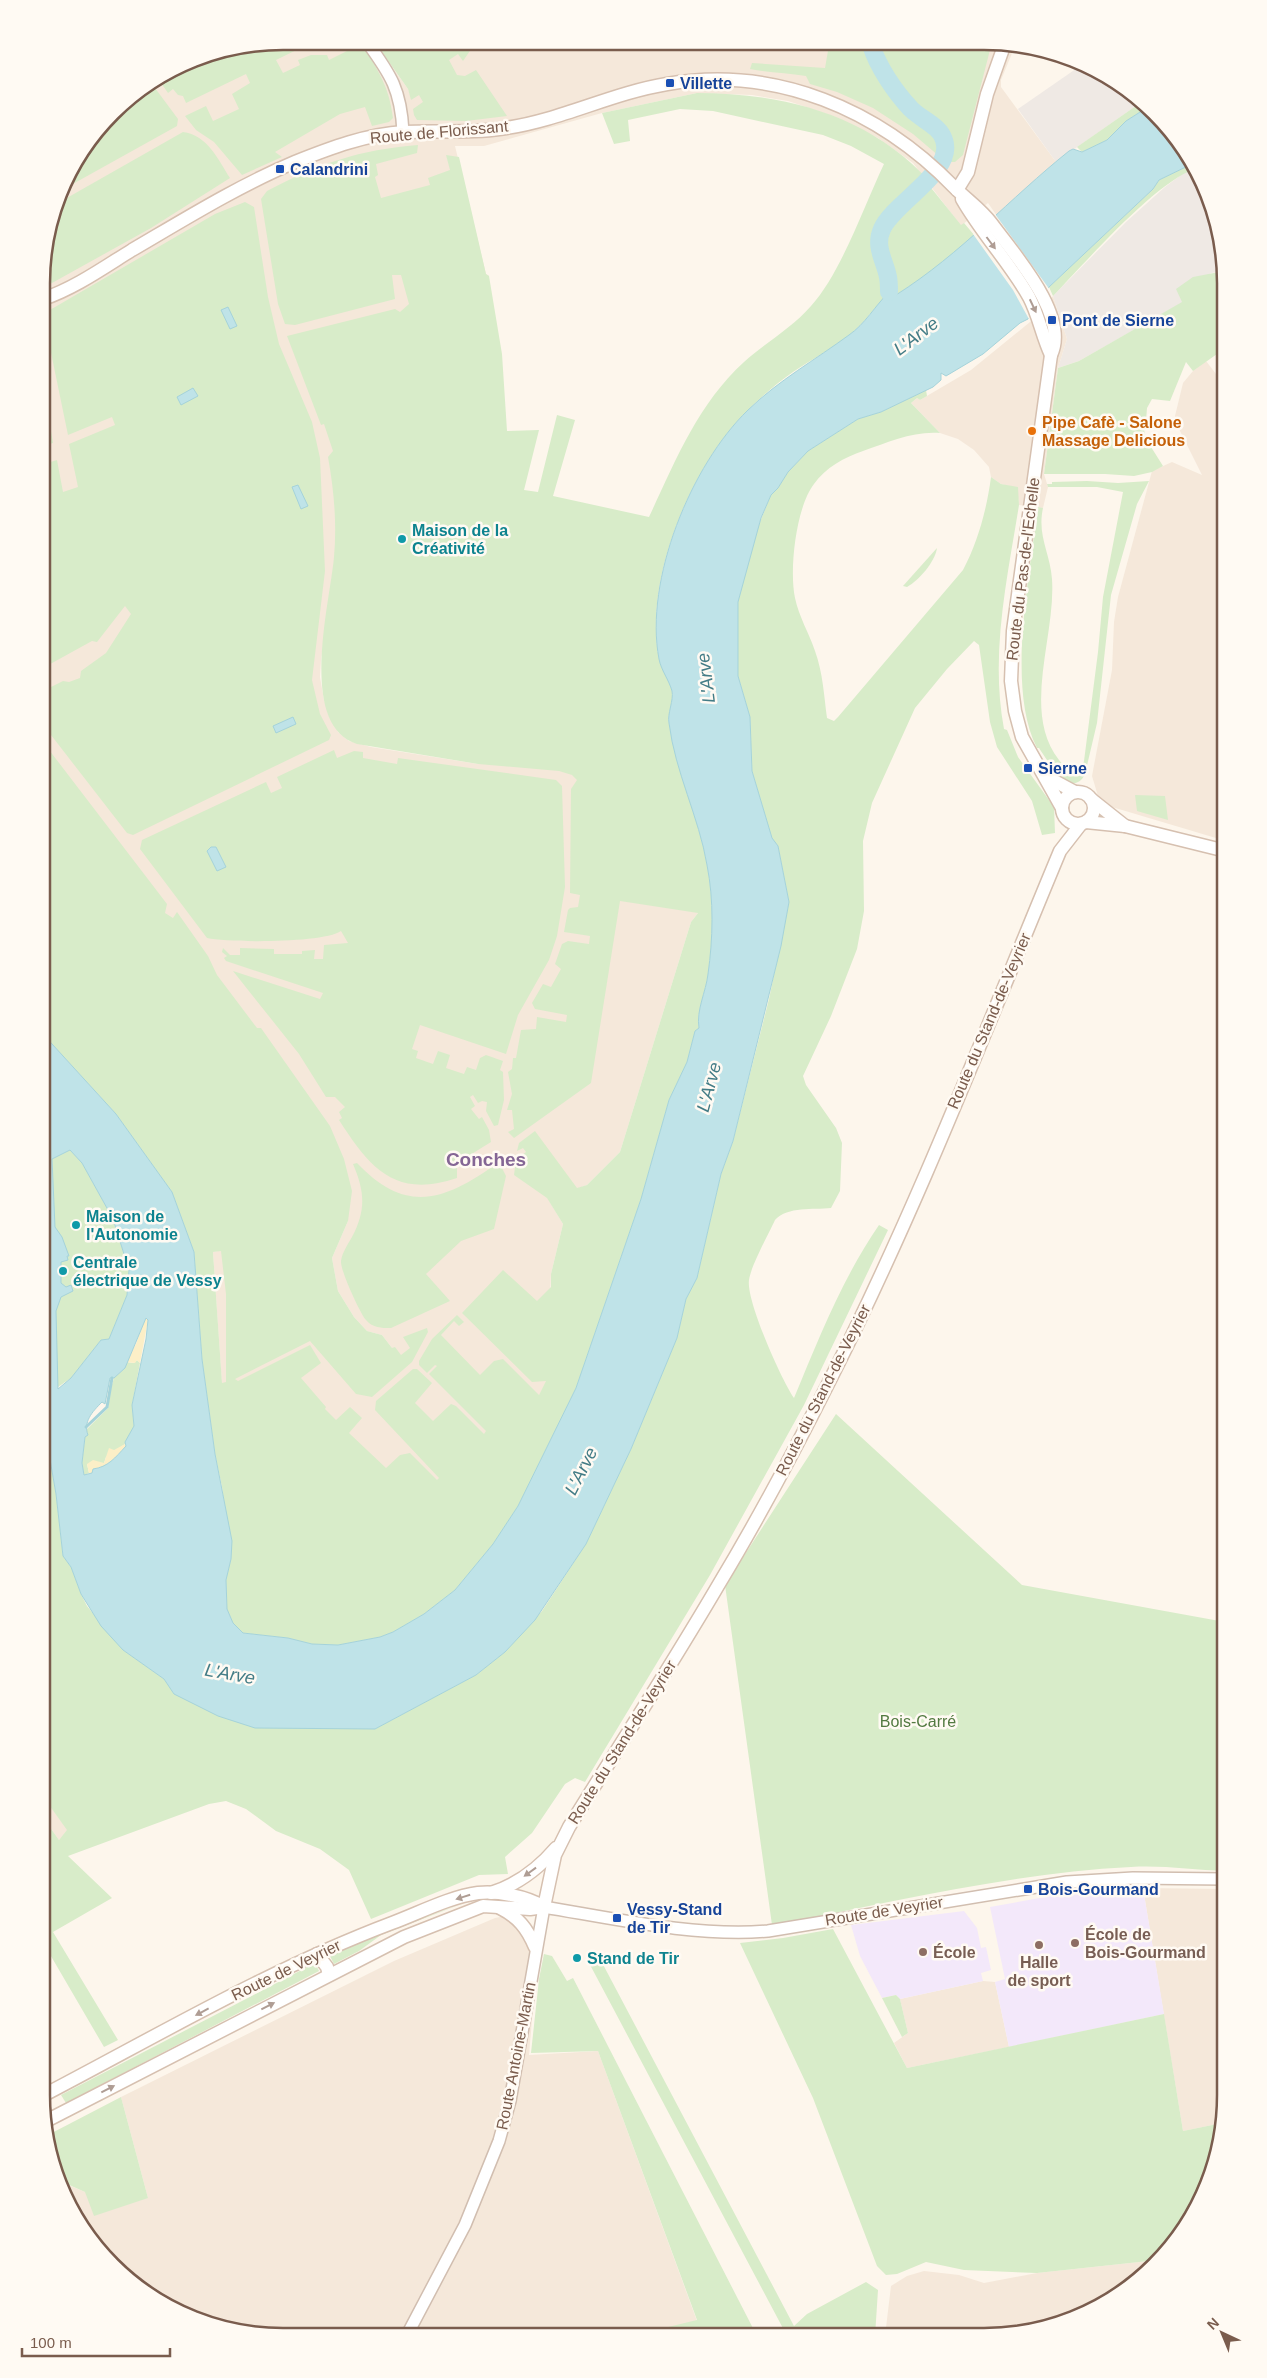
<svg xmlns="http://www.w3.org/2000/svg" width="1267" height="2378" viewBox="0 0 1267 2378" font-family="Helvetica,sans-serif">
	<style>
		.residential { fill: #f5e8da }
		.industrial { fill: #efe9e4 }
		.education { fill: #f3e8fa }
		.green { fill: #d8ecc9; fill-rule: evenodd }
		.sand { fill: #fcefc7 }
		.water { fill: #bfe3e8; stroke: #a5d3da; fill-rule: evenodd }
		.pier { fill: #fdf6ec }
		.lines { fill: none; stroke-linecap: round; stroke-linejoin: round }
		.stream { stroke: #a5d3da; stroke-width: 3 }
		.river { stroke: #bfe3e8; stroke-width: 18 }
		.tertiary-casing { stroke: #d1beb0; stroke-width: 14 }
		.secondary-casing { stroke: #d6c0b0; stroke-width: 15 }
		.tertiary { stroke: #fff; stroke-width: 11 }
		.secondary { stroke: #fff; stroke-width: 12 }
		.oneway { fill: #af9d94 }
		.transit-dot { fill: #1a4fb4; stroke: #fffaf3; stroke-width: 2 }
		.food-dot { fill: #e8710a; stroke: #fffaf3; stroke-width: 2 }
		.culture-dot { fill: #0f9aa8; stroke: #fffaf3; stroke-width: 2 }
		.education-dot { fill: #8d6e63; stroke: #fffaf3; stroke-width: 2 }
		.labels { text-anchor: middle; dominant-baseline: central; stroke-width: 5; stroke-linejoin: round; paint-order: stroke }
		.transit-label { font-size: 16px; font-weight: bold; fill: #164399; stroke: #fffaf3; text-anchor: start }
		.street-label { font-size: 16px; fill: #7a5c4d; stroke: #fffaf3 }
		.food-label { font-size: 16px; font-weight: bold; fill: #c56008; stroke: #fffaf3; text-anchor: start }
		.culture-label { font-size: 16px; font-weight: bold; fill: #0d838f; stroke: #fffaf3; text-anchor: start }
		.park-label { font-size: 16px; fill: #537a41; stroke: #fffaf3 }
		.education-label { font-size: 16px; font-weight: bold; fill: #785e54; stroke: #fffaf3; text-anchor: start }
		.water-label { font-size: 18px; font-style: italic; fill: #437c86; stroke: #fffaf3 }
		.quarter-label { font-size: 19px; font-weight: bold; fill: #846695; stroke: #fffaf3 }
		.rim { fill: none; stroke: #7a5c4d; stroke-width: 2.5 }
	</style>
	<rect width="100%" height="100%" fill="#fdf6ec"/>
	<g class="residential">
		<path d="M283 41 375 42 408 89 412 100 403 42 1015 46 1001 80V87L1056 162 997 216 988 203 961 226 913 163 878 138 827 114 788 101 752 95 697 93 602 113 484 146H455L486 274 489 276 327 611 321 660 320 677 324 700 338 732 349 741 371 747 478 764H499L551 676 698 913 691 922 620 1152 587 1185 548 1199 563 1224 551 1274 547 1381 480 1503 224 1414 213 1252 256 1244 325 1317 392 1348 382 1335 367 1331 354 1317 338 1291 332 1258 348 1221 43 810V252L66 176 124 102 191 60Z"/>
		<path d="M1053 296 1067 339 1058 368 1044 474 1048 487 1043 508 1019 505 1017 488 1001 484 991 477 989 467 974 450 958 439 940 433 911 403 917 398 920 400 971 370 1030 322Z"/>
		<path d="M1206 361 1226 387V841L1112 807 1103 802 1098 796 1092 776 1112 670 1114 622 1118 597 1152 471 1172 462 1202 475 1177 425 1175 416 1183 383 1193 371Z"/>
		<path d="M42 1795 68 1830 59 1840 42 1816Z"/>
		<path d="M1143 1888 1225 1889V2111L1222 2123 1183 2131Z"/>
		<path d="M506 1916 538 1950 529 2055 598 2051 697 2321 631 2336 252 2335 190 2318 136 2287 91 2242 62 2187 66 2184 85 2192 148 2198 121 2097 394 1961 495 1918Z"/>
		<path d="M983 1981 995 1982 1009 2047 907 2068 894 2043 908 2033 900 1999Z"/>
		<path d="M1158 2260 1131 2287 1062 2324 984 2337 885 2336 891 2286 907 2276 924 2271 959 2275 984 2283 1037 2273Z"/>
	</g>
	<g class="industrial">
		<path d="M1083 64 1090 66 1143 101 1056 162 1018 109Z"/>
		<path d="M1195 169 1213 205 1224 271 1211 273 1183 302 1079 361 1058 368 1067 339 1053 296 1126 222 1165 187 1185 172Z"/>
	</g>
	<g class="education">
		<path d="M1143 1888 1164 2014 1009 2047 995 1982 1005 1979 990 1907 1084 1890Z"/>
		<path d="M964 1911 977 1928 981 1948 986 1947 991 1970 981 1973 983 1981 900 1999 896 1995 882 1998 860 1956 851 1925Z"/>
	</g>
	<g class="green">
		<path d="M283 41H315L276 60 283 73 300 65 298 60 311 55H327L329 60 351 49 349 44 361 43C378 70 389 86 393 118L389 122 372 126 365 107 340 114 275 152 282 157 242 175 214 142 196 130 185 116 206 106 213 121 239 109 232 94 250 83 246 74 186 103 183 96 178 95 173 89 168 93 159 80 191 60Z"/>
		<path d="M375 42H476L463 61 458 54 449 60 457 75 465 76 476 70 507 116 466 121 417 120 414 115 413 109 423 102 419 95 411 100 408 89Z"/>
		<path d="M829 45 991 46 963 155 955 162H946L913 134 873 108 837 92 810 84 806 76C787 73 769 73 750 69L752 63 825 68Z"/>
		<path d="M152 84 178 119 177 126 62 190 66 176 124 102Z"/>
		<path d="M697 93C784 93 870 115 930 182L928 184 961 225 964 223 975 236 930 273 896 295 889 293C876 305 866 321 852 333 834 348 812 359 793 372 777 383 761 397 748 410 691 465 643 581 659 659 662 670 670 680 672 691 674 700 667 714 669 723 676 772 699 817 707 865 714 901 713 939 708 974 706 992 696 1010 699 1028L695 1031 687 1062 669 1100 641 1199 576 1388 518 1506 493 1544 455 1590 424 1614 393 1632 380 1637 338 1645 312 1644 288 1638 243 1633 233 1623 227 1609 226 1580 231 1559 222 1487 215 1454 202 1359 194 1252 172 1192 116 1114 42 1033 43 742 167 904 165 913 173 918 177 912 208 956 217 975 257 1028H261L330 1126 344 1159 352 1191 348 1221 332 1258 338 1291 354 1317 367 1331 382 1335 392 1348 395 1347 401 1355 410 1348 403 1337 427 1328 428 1332 412 1362 372 1397 356 1394 310 1341 235 1379 238 1381 310 1345 321 1363 301 1378 326 1407 325 1409 336 1420 350 1407 362 1418 349 1433 386 1468 400 1455 410 1453 437 1480 439 1478 375 1410 376 1401 413 1369H417L432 1383 415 1403 433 1421 451 1404 456 1406 484 1434 486 1431 429 1374 437 1366 435 1365 427 1373 419 1365V1361L432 1339 457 1315 464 1322 459 1326 454 1321 441 1335 480 1375 494 1361 503 1359 539 1395 546 1381 532 1382 462 1313 503 1270 537 1301 551 1287V1274L563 1224 547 1198 514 1175 516 1160 526 1152 523 1148 517 1151 519 1143 535 1131 577 1188 587 1185 620 1152 691 922 698 913 620 901 591 1083 514 1138 508 1132 514 1129 512 1110H507L512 1094 508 1072 512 1069 513 1058H516L521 1030 536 1029 537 1017 566 1022 567 1015 535 1009 532 1003 543 984 551 987 561 969 555 964 562 944 568 941 589 944 590 936 564 932 568 910 570 908 578 907 580 895 570 893 571 789 577 780 572 775 559 771 478 764 357 744C297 725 330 603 334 557 337 524 334 490 328 457L333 451 324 424 321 425 287 336 395 309 400 312 409 304 401 275H392L395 299 295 325 285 324 278 304 261 199 267 191C320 163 359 150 418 145L417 153 376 164 378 175 375 177 381 198 430 185 428 178 450 170 446 155 459 157 486 274 489 276 502 354 507 431 539 430 524 490 538 492 557 415 575 420 553 496 649 517C675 462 697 405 744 362 765 343 792 328 811 306 841 273 864 206 884 164L851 146 823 135 713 111 680 109 628 120 630 141 614 144 602 113ZM221 1251 226 1294V1382L222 1383 213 1252Z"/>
		<path d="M1143 101 1148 107 1126 121 1107 140 1082 152 1077 147Z"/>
		<path d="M183 132C207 135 218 159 230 178L151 228 43 288V252L58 203Z"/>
		<path d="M1192 164 1195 169C1155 182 1084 264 1053 296L1049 287 1153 189 1159 180Z"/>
		<path d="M245 202 254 207 268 297 279 344 312 422 320 458 325 571 312 680 320 714 331 735 329 740 133 835 127 833 51 735 43 729V691L63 681 69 682 80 678 81 671 106 653 131 614 125 606 97 642 92 641 43 668V461L44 464 57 460 63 492 78 487 69 444 115 425 112 417 68 435 43 314 215 214Z"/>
		<path d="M1224 271 1226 283V351L1217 354 1193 371 1186 362 1170 401 1152 399 1147 408 1146 421 1142 420 1146 439 1163 466 1152 472 1134 476 1105 474H1044L1058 368 1079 361 1182 302 1176 289 1193 277Z"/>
		<path d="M926 390 927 396 920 400 917 398 911 403 940 433C913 431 889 442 863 451 845 457 825 468 814 484 796 507 789 570 795 598 799 617 809 633 815 651 823 673 824 696 827 718L834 721 838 717 963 570C978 542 987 508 991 477L1001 484 1018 487 1019 505C1007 580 990 654 1004 729L1007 730 1018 757 1054 807 1055 833 1042 835 1032 801 997 747 990 722 979 645 974 641 947 669 915 708 872 803 863 841 864 911 857 949 831 1016 803 1076 806 1085 836 1128 842 1143 840 1191 831 1208C813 1210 788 1206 775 1220 768 1235 751 1266 749 1280 746 1301 782 1381 794 1398 819 1338 842 1279 879 1225L888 1230 804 1405 710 1575 585 1782 575 1778 565 1784 532 1833 505 1857 508 1874 479 1875 371 1919 349 1870 320 1849 276 1831 246 1809 226 1801 209 1804 68 1856 112 1898 53 1932 118 2040 104 2047 41 1939 42 1816 59 1840 67 1830 42 1795V1432L48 1448 56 1494 63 1556 71 1567 81 1594 87 1606 123 1650 164 1679 174 1694 375 1729 476 1675 505 1652 542 1611 586 1544 631 1449 677 1338 686 1299 697 1278 721 1174 733 1141 769 999 789 902 778 846 772 839 752 771 750 717 738 676V602L754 536 771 495 778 488 788 472 808 451 858 419 881 412Z"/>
		<path d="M47 408 53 443 43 446V409Z"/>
		<path d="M1087 481 1118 483 1149 481 1137 504 1111 595 1097 723 1085 774C1072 801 1047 760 1039 748H1037C1006 688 1030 573 1038 507L1043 508C1037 536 1050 552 1052 579 1056 636 1021 712 1059 760 1064 766 1069 773 1076 775L1081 770 1084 761 1098 652 1103 597 1123 492 1097 487H1048L1047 484H1052V482Z"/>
		<path d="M937 548C935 562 919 580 907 587L903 586Z"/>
		<path d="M334 750 337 758 354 751 363 752V758L397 764 398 758 556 780 562 786 565 887 557 936 549 960 518 1015 506 1054 420 1025 412 1049 418 1051 416 1058 433 1064 438 1051 450 1055 446 1068 464 1074 467 1067 476 1070 480 1058 486 1055 503 1061 500 1070 503 1072 504 1100 498 1125 494 1126 486 1111 487 1102 482 1101 478 1103 473 1095 470 1097 475 1106 471 1109 479 1119 482 1117 489 1130 491 1142 470 1155 473 1162 457 1166V1178C395 1199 370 1168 339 1120L342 1118 339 1112 345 1107 335 1097H326L299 1054 233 971 320 999 323 993 226 961 224 958 227 956 222 952 223 948 230 955H240V948L274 949V954H302V951L315 950 314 959H323L324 945 348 943 341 931C324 943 230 943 207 938L140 849 142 840 266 782 271 793 282 788 277 777Z"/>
		<path d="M1135 795 1165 796 1168 820 1137 811Z"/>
		<path d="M70 1150 82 1163 113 1219 129 1270 127 1295 109 1339 101 1340 71 1378 42 1398 54 1209 52 1159Z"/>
		<path d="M499 1162 506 1176 494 1229 461 1241 426 1274 450 1301 391 1328C381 1328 373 1328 366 1320 360 1313 340 1270 341 1261 342 1253 348 1244 352 1237 366 1210 365 1192 353 1164L357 1163C407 1216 446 1200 499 1162Z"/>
		<path d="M137 1360 140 1363 132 1405 134 1426 125 1444 106 1457 104 1463 87 1464 89 1473 84 1475 82 1463 86 1430 108 1408 111 1388 114 1378 125 1368 126 1362 134 1363Z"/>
		<path d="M836 1414 1022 1585 1225 1622V1871C1194 1870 1162 1865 1131 1867 1010 1873 891 1903 772 1925L725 1585Z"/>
		<path d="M469 1901 381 1935 359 1951 334 1964 330 1956 355 1943Z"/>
		<path d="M833 1929 907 2068 1164 2014 1183 2131 1222 2123 1207 2187 1176 2242 1158 2260 1037 2273 964 2270 926 2262 897 2274 886 2275 877 2266 813 2098 740 1943 783 1938Z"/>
		<path d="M544 1954 552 1956 567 1981 573 1978 757 2336H631L697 2320 598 2051 531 2053 539 1979Z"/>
		<path d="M598 1955 794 2326 807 2314 866 2282 878 2290 875 2336H783L786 2334 588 1961Z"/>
		<path d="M315 1963 319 1971 66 2103 61 2095Z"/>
		<path d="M896 1995 900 1999 908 2033 902 2037 882 1998Z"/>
		<path d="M121 2097 148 2198 94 2216 85 2192 67 2184 62 2187 54 2173 48 2135Z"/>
	</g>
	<g class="sand">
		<path d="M145 1318 148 1320 140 1363 137 1360 135 1363 126 1362 136 1344Z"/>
		<path d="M125 1444 126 1446C115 1458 109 1467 93 1469L92 1474 89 1473 87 1464 93 1460 104 1463 109 1448 114 1450Z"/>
	</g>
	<g class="water">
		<path d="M1148 107 1185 149 1192 164 1159 180 1153 189 1049 287 1028 319 1020 323 983 354 946 376 941 373V380L933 387 881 412 858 419 808 451 788 472 778 488 771 495 761 518 738 602V676L750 717 752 771 772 838 778 846 789 902 781 946 733 1141 721 1174 697 1278 686 1299 677 1338 631 1449 586 1544 535 1620 505 1652 476 1675 375 1729 255 1728 218 1716 174 1694 164 1679 123 1650 101 1626 81 1594 71 1567 63 1556 56 1494 48 1448 42 1432V1033L116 1114 172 1192 194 1252 202 1359 215 1454 232 1541 231 1559 226 1580 227 1609 233 1623 243 1633 288 1638 312 1644 338 1645 380 1637 393 1632 424 1614 455 1590 493 1544 518 1506 576 1388 641 1199 669 1100 687 1062 695 1031 699 1028C696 1010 706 992 708 974 713 939 714 900 707 865 699 817 675 772 669 723 667 714 674 700 672 691 669 680 661 670 659 659 644 580 691 465 748 410 779 380 815 360 849 335 865 324 875 306 889 292L896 295C962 253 1009 199 1069 151L1073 149 1082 152 1107 140 1126 121ZM70 1150 82 1163 113 1219 129 1270 127 1295 109 1339 101 1340 71 1378 58 1389 56 1311 61 1297 73 1291 71 1285 66 1287 61 1283V1262L68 1260 67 1256H69L62 1237 55 1227 52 1159ZM146 1318 148 1320 146 1339 132 1405 134 1426 125 1442 126 1446C115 1458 108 1467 93 1469L92 1473 84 1475 82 1463 85 1437 88 1435C83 1422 92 1412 102 1402L105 1404 110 1378H114L125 1368Z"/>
		<path d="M228 307 237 326 230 329 221 310Z"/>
		<path d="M193 388 198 396 181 405 177 397Z"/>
		<path d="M298 485 308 506 301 509 292 487Z"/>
		<path d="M293 717 296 724 276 733 273 726Z"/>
		<path d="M211 847H216L226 867 217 871 207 851Z"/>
	</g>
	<path class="pier" d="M995 214 1050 290 1030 321 1013 290 973 234Z"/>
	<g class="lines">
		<path class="stream" d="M86 1427 107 1407 112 1378"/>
		<path class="river" d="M871 45C878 67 895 92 911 109 922 120 940 126 944 140 955 172 894 202 882 229 874 247 885 261 888 277 889 282 889 288 889 292"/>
		<g class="tertiary-casing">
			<g id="tertiary">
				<path d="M367 42C391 75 401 90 403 132"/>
				<path d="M407 2335 465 2225 499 2141 510 2101 544 1907C616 1919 696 1937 768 1931L1067 1882 1133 1878 1225 1879"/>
			</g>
		</g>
		<g class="secondary-casing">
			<g id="secondary">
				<path d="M957 190 968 172 987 94 1004 46"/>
				<path d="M962 199C982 234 1010 263 1029 297 1039 316 1042 336 1051 355"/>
				<path d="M43 299C75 288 103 268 132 250 185 219 238 186 295 162 330 148 367 134 404 132 438 130 472 134 506 128 561 120 612 93 667 84 776 65 879 110 954 187 967 200 981 209 992 224 1014 254 1070 316 1051 355L1013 631 1011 681 1015 711 1022 737 1062 808"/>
				<path d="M1047 777 1075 792"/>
				<circle cx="1078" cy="808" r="16"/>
				<path d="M1091 799 1125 826"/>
				<path d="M1086 822 1125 826 1226 851"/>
				<path d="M491 1893C516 1885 539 1868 556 1848"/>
				<path d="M544 1907 555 1855 569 1827C619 1746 671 1666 719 1584 760 1516 797 1446 832 1376 918 1206 987 1026 1060 851L1081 824"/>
				<path d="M500 1908C518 1917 527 1928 535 1947"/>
				<path d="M317 1954 327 1967 329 1975"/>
				<path d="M42 2096C157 2036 270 1969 392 1923 419 1913 449 1897 478 1893 498 1891 526 1896 544 1907"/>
				<path d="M46 2121 404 1937 483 1906 530 1909 544 1907"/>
			</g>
		</g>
		<use href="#tertiary" class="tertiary"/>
		<use href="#secondary" class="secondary"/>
	</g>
	<defs><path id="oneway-solid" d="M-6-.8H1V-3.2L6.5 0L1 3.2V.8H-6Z" transform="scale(1.25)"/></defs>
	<g class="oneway">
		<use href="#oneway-solid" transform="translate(991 243) rotate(53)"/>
		<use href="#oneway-solid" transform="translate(1033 306) rotate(65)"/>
		<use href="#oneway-solid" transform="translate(530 1872) rotate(144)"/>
		<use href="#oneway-solid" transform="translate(463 1897) rotate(163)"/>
		<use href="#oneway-solid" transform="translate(268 2006) rotate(-27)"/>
		<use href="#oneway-solid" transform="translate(202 2012) rotate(152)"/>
		<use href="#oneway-solid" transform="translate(108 2089) rotate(-27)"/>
	</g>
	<g class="transit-dot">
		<rect x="665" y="78" width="10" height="10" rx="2.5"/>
		<rect x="275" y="164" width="10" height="10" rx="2.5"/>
		<rect x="1047" y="315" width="10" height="10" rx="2.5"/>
		<rect x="1023" y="763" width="10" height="10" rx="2.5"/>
		<rect x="1023" y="1884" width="10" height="10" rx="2.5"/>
		<rect x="612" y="1913" width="10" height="10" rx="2.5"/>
	</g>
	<circle class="food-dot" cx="1032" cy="431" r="5"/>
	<g class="culture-dot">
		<circle cx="402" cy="539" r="5"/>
		<circle cx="76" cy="1225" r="5"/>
		<circle cx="63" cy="1271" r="5"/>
		<circle cx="577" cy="1958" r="5"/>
	</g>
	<g class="education-dot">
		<circle cx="1075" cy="1943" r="5"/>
		<circle cx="1039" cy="1945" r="5"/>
		<circle cx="923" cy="1952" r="5"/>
	</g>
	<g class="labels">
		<g class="transit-label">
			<text x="680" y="83">Villette</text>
			<text x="290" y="169">Calandrini</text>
			<text x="1062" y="320">Pont de Sierne</text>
			<text x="1038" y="768">Sierne</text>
			<text x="1038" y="1889">Bois-Gourmand</text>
			<text x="627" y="1909">Vessy-Stand<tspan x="627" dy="18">de Tir</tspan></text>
		</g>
		<g class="street-label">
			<text transform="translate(439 132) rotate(-5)">Route de Florissant</text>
			<text transform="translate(1023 569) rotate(-83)">Route du Pas-de-l'Echelle</text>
			<text transform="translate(989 1021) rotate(-67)">Route du Stand-de-Veyrier</text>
			<text transform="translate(823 1390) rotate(-63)">Route du Stand-de-Veyrier</text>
			<text transform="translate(622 1742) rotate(-58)">Route du Stand-de-Veyrier</text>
			<text transform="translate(884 1911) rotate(-9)">Route de Veyrier</text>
			<text transform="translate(286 1970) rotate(-26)">Route de Veyrier</text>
			<text transform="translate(516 2056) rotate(-79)">Route Antoine-Martin</text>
		</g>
		<g class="food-label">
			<text x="1042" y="422">Pipe Cafè - Salone<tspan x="1042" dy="18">Massage Delicious</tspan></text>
		</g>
		<g class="culture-label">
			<text x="412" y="530">Maison de la<tspan x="412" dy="18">Créativité</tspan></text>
			<text x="86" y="1216">Maison de<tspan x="86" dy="18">l'Autonomie</tspan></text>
			<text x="73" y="1262">Centrale<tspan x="73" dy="18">électrique de Vessy</tspan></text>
			<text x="587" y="1958">Stand de Tir</text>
		</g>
		<g class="park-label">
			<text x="918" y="1721">Bois-Carré</text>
		</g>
		<g class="education-label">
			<text x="1085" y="1934">École de<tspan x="1085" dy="18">Bois-Gourmand</tspan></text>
			<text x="933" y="1952">École</text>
			<text x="1039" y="1962" text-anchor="middle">Halle<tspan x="1039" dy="18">de sport</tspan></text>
		</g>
		<g class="water-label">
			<text transform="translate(916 336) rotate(-37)">L'Arve</text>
			<text transform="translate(706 678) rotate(-97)">L'Arve</text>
			<text transform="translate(709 1087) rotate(-75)">L'Arve</text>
			<text transform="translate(581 1471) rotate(-63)">L'Arve</text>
			<text transform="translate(230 1674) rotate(10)">L'Arve</text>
		</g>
		<g class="quarter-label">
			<text x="486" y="1159">Conches</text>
		</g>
	</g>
	<path d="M0 0H1267V2378H0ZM283 50H984A233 233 0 0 1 1217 283V2095A233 233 0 0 1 984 2328H283A233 233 0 0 1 50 2095V283A233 233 0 0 1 283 50Z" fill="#fffaf3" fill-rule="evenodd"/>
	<path class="rim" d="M283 50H984A233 233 0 0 1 1217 283V2095A233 233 0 0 1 984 2328H283A233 233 0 0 1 50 2095V283A233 233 0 0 1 283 50Z"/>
	<g transform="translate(1222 2333) rotate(316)" stroke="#fffaf3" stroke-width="4" paint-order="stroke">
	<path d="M0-4L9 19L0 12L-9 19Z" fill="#7a5c4d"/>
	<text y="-8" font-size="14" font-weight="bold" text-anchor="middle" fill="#7a5c4d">N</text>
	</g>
	<path d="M22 2348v8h148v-8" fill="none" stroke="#7a5c4d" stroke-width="2.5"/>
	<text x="30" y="2348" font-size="15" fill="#7a5c4d" stroke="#fffaf3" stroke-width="4" paint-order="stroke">100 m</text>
</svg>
